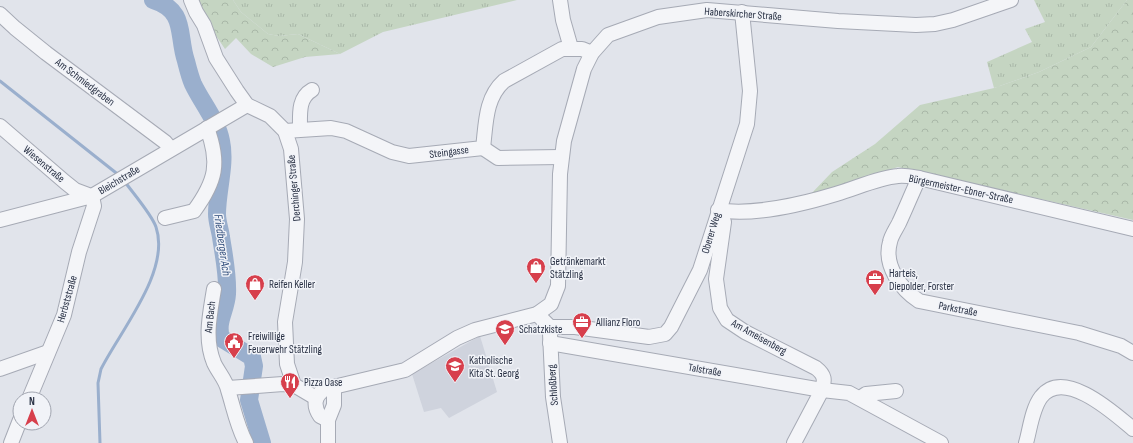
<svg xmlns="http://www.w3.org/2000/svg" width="1133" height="443" viewBox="0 0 1133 443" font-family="'Sofia Sans Condensed',sans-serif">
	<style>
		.built { fill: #cfd3dd }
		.grass { fill: url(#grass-tufts) }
		.forest { fill: url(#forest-crowns) }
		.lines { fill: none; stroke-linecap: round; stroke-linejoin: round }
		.stream { stroke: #9aafcd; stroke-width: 3 }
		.river { stroke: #9aafcd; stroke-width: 18 }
		.minor-casing { stroke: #a6aab5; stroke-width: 16 }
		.minor { stroke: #f4f5f8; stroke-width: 14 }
		.labels { text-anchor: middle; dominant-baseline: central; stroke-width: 3; stroke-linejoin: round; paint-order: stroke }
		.street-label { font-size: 11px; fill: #283043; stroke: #f1f3f8 }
		.poi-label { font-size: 11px; fill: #283043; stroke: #f1f3f8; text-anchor: start }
		.water-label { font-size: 12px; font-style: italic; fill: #2f4c7a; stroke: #f1f3f8 }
	</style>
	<defs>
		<pattern id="grass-tufts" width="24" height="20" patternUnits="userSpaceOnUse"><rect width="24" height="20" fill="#c5d5c2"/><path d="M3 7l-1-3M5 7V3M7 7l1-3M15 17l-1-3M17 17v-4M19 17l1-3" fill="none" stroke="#a9b7a8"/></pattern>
		<pattern id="forest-crowns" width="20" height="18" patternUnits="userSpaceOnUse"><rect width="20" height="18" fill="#c5d5c2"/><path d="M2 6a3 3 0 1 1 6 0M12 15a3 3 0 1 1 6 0" fill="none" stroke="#a9b7a8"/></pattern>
	</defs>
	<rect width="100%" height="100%" fill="#e1e4eb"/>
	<path class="built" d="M480 336 497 392 449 418 441 408 424 412 412 374Z"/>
	<g class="grass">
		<path d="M233 0H517L383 32 340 54 298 34 279 36 268 34 241 12Z"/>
		<path d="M1034 0H1127L1091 47 1039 72 994 88 987 62 1032 42 1025 29 1045 22Z"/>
	</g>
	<g class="forest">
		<path d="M196 0H233L241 12 268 34 279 36 298 34 340 54 305 57 273 67 251 54 236 38 225 49 210 27Z"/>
		<path d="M1127 0H1133V220L898 167 809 196 832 172 875 144 920 105 994 88 1039 72 1091 47Z"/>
	</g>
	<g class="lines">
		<g class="stream">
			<path d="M0 81 120 176"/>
			<path d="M100 443 98 383 101 369C120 331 171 271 156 227 152 215 133 193 125 182"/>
		</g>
		<path class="river" d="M153 0C187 11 177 34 186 61 188 69 190 77 193 84 202 103 217 120 221 141 226 164 217 191 217 214 217 222 220 229 221 237 224 257 228 275 227 294 226 311 216 321 221 338L252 357 254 366 249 400 262 443"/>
		<g class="minor-casing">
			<g id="minor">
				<path d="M191 0 196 12 204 25 216 58 237 91 247 105 270 116 285 131 291 149 297 219 295 262 285 322 287 364 294 385 316 398"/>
				<path d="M560 0 563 20 571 48"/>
				<path d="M0 14 15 28 46 53 165 142 171 149"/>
				<path d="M0 126 65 182 75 190 91 196"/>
				<path d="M300 129C300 114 298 98 312 90"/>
				<path d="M285 131 331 128 346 131 392 152 409 156 483 148C486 124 485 98 504 81L562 49H582L592 53"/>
				<path d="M483 148 498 158 561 157"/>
				<path d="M919 178C912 193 906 208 899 223 896 229 891 236 890 242 883 266 902 290 919 301L1079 333 1121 346 1133 353"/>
				<path d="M718 210C752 216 803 204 836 194 857 188 877 178 898 176 905 175 913 177 919 178L1133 229"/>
				<path d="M720 213 724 222 716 279 720 308 727 320 745 332 816 368C825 375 825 380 822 390L794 443"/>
				<path d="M165 218 194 211C216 181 220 163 207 128"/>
				<path d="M0 220 92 196 247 105"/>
				<path d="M214 289C210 314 204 339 214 363 218 372 226 380 228 390 234 409 237 426 246 443"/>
				<path d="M537 314 550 327H575L649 337 665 334 671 327 700 270 747 124 750 91 742 12"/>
				<path d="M550 334 553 397 560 443"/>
				<path d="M550 343 822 390 849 393 941 443"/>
				<path d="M0 369 48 352"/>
				<path d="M228 388 283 384 294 385"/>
				<path d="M860 398 866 394 896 391"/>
				<path d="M29 399 64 315 79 252 94 206 92 196"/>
				<path d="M328 420 320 416C313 406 314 396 325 389L405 370 457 338 475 330 537 314 551 304 558 286 560 174 564 141 584 69 592 53 608 35 658 17 707 10 838 21 916 25 935 24 953 20 1011 0"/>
				<path d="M11 443 20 420"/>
				<path d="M328 443V420L334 405V387"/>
				<path d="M1026 443C1030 429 1032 409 1041 397 1064 367 1115 414 1133 429"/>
			</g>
		</g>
		<use href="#minor" class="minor"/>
	</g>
	<defs>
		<g id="shop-pin" transform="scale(1)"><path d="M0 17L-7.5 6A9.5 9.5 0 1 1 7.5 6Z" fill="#d73f4c" stroke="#f1f3f8"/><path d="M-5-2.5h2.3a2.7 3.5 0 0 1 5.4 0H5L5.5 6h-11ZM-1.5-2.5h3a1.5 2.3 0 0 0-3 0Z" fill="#fff"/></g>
		<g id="office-pin" transform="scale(1)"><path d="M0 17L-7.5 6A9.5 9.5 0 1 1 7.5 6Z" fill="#d73f4c" stroke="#f1f3f8"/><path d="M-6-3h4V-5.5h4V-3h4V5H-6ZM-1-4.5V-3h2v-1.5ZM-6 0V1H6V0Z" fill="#fff"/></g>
		<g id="school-pin" transform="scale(1)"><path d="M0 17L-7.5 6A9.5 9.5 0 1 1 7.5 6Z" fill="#d73f4c" stroke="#f1f3f8"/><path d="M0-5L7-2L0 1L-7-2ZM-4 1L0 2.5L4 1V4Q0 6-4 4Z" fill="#fff"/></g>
		<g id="civic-pin" transform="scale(1)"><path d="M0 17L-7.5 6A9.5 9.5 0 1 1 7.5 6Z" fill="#d73f4c" stroke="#f1f3f8"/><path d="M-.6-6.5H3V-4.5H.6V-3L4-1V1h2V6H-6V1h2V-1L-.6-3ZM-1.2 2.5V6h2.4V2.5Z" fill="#fff"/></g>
		<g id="restaurant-pin" transform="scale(1)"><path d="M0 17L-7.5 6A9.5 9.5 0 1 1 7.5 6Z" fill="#d73f4c" stroke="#f1f3f8"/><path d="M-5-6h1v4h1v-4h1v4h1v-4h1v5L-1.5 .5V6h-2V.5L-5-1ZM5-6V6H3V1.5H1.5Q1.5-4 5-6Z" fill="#fff"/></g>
	</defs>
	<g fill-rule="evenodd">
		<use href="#shop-pin" x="536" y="267"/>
		<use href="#office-pin" x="875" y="279"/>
		<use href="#shop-pin" x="255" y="284"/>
		<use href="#office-pin" x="582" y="322"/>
		<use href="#school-pin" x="505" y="329"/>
		<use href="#civic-pin" x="234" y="342"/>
		<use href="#school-pin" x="455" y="366"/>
		<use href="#restaurant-pin" x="290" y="382"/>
	</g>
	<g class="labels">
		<g class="street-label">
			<text transform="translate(743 14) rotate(4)">Haberskircher Straße</text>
			<text transform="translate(85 82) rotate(37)">Am Schmiedgraben</text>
			<text transform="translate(449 152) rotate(-7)">Steingasse</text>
			<text transform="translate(44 164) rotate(40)">Wiesenstraße</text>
			<text transform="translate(119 180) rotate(-31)">Bleichstraße</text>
			<text transform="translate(294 188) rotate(-95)">Derchinger Straße</text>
			<text transform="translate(961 189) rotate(12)">Bürgermeister-Ebner-Straße</text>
			<text transform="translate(711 233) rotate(-73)">Oberer Weg</text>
			<text transform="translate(67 299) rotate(-74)">Herbststraße</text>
			<text transform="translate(958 309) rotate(11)">Parkstraße</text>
			<text transform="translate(210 317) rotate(-84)">Am Bach</text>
			<text transform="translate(759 337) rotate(29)">Am Ameisenberg</text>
			<text transform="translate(705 370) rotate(10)">Talstraße</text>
			<text transform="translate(553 385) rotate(-94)">Schloßberg</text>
		</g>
		<g class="poi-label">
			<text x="550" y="261">Getränkemarkt<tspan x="550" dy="13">Stätzling</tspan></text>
			<text x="889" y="273">Harteis,<tspan x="889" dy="13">Diepolder, Forster</tspan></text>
			<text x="269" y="284">Reifen Keller</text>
			<text x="596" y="322">Allianz Floro</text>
			<text x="519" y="329">Schatzkiste</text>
			<text x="248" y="336">Freiwillige<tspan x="248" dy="13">Feuerwehr Stätzling</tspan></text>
			<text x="469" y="360">Katholische<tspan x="469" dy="13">Kita St. Georg</tspan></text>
			<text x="304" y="382">Pizza Oase</text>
		</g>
		<g class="water-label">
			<text transform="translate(222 245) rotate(82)">Friedberger Ach</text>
		</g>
	</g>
	<g transform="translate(32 411)"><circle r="19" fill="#f1f3f8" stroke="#a1a5b0"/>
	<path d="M0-3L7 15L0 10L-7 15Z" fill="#d73f4c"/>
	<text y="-6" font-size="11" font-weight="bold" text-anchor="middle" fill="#283043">N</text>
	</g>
</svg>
